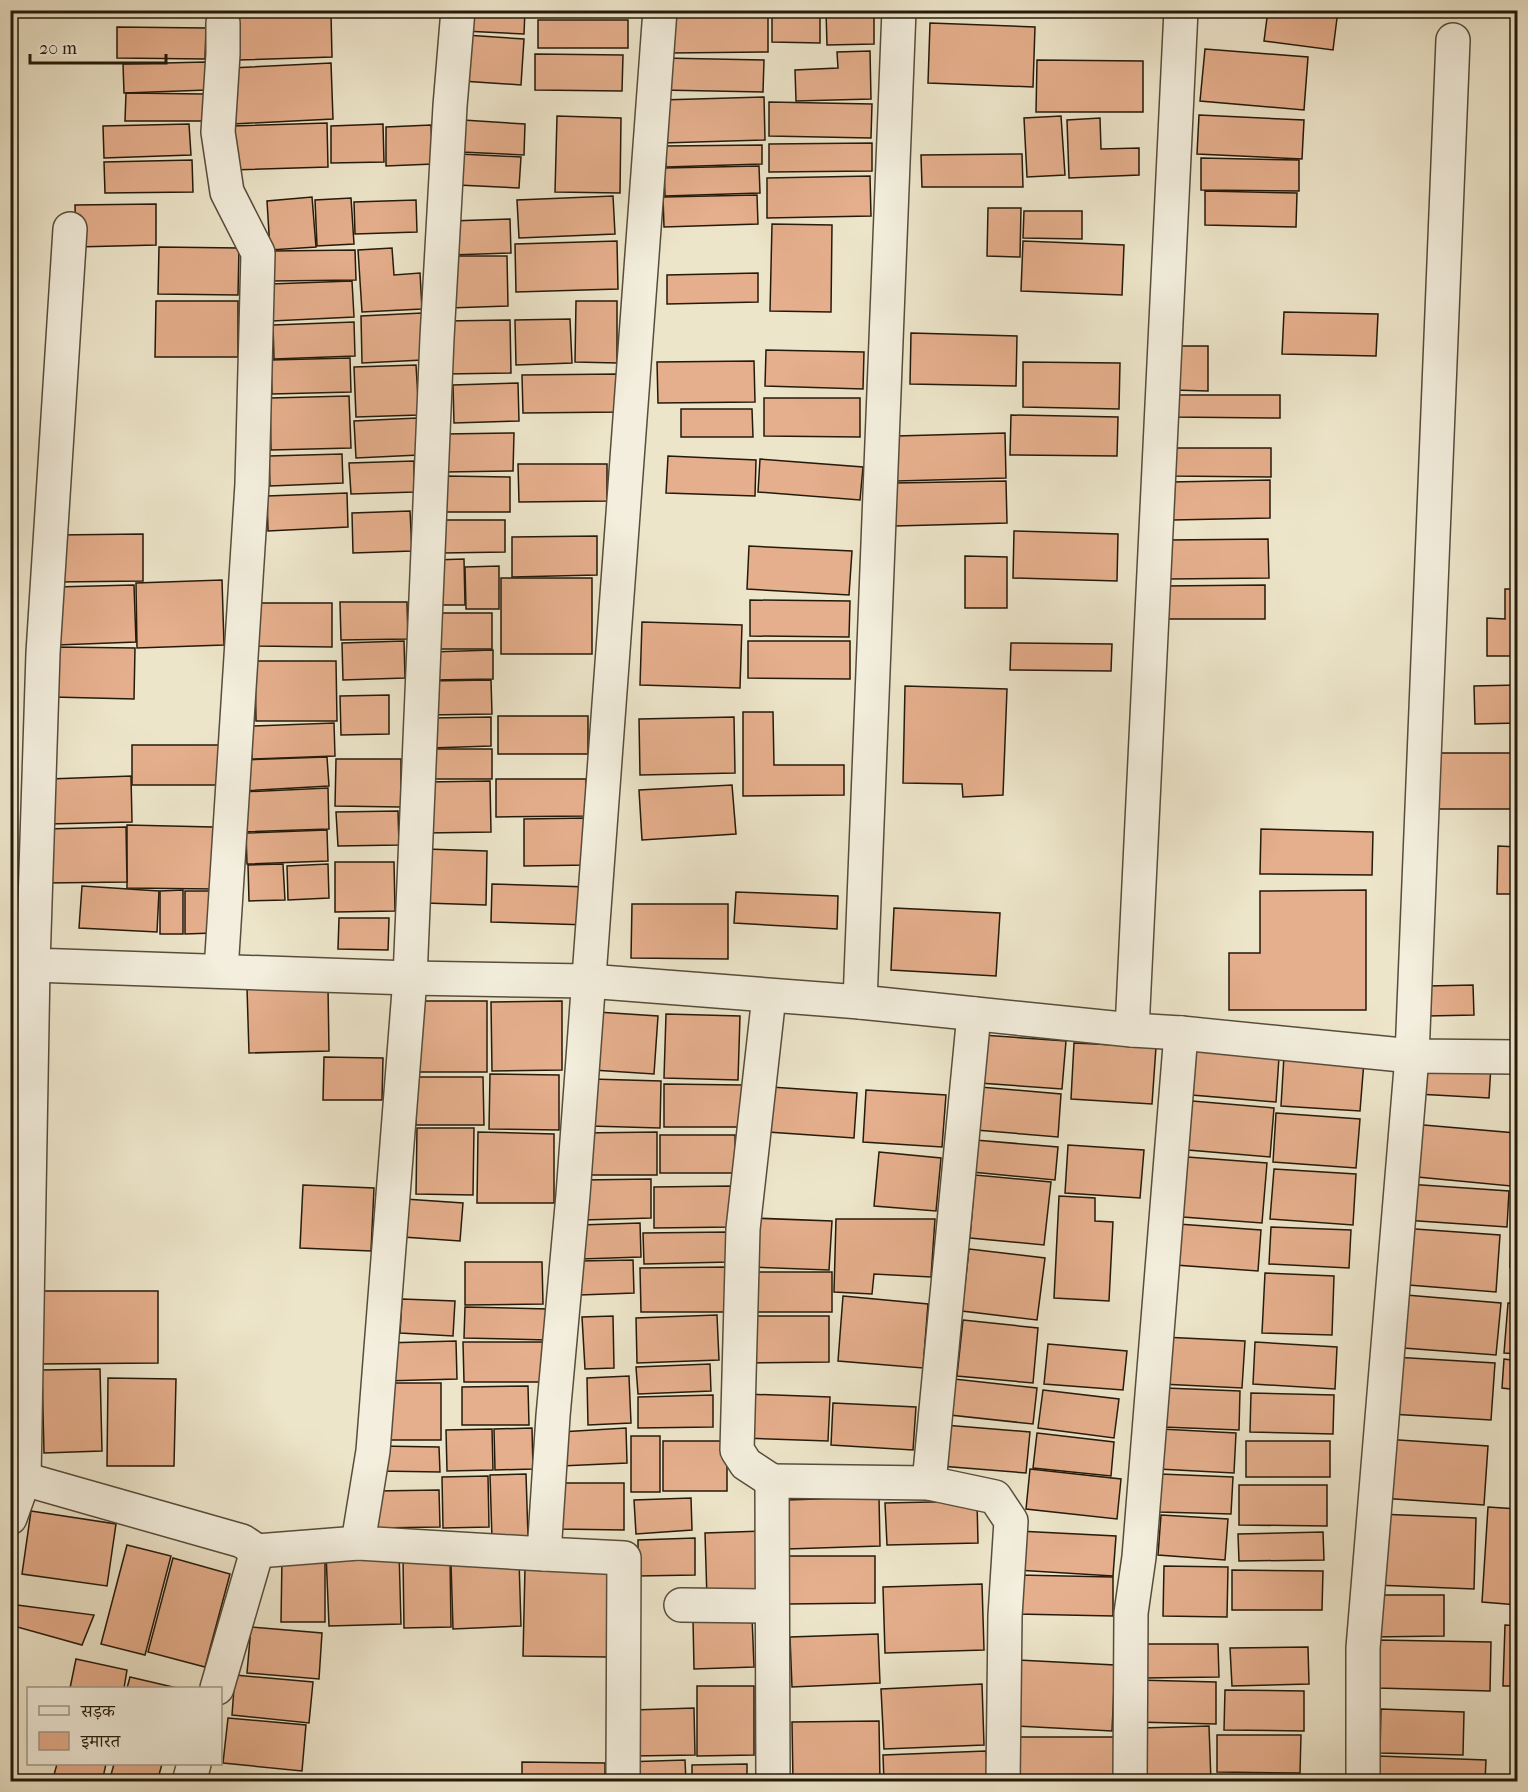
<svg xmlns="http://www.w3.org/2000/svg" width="1528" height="1792" viewBox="0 0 1528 1792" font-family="'IM FELL French Canon','Noto Serif Devanagari',serif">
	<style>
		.building { fill: #e5ae8c; stroke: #251a0a; stroke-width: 1.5 }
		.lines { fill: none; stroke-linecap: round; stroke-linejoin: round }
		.minor-casing { stroke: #574d3a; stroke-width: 36 }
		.minor { stroke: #f3eedd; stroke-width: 33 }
	</style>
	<rect width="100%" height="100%" fill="#ede5ca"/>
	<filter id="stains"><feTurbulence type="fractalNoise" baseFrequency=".00333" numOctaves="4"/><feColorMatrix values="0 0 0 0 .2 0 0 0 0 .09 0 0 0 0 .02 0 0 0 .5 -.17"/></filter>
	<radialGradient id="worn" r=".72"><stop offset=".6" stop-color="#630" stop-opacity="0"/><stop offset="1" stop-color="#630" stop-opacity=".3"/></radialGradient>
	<g class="building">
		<path d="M466 10H525L524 34 464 31Z"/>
		<path d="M548 10H635V16L548 17Z"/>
		<path d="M670 10H768V52L671 53Z"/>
		<path d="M772 10H820V43L772 42Z"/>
		<path d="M874 10V44L827 45 826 11Z"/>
		<path d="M1268 10H1338L1333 50 1264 41Z"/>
		<path d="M331 14 332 57 239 60 238 16Z"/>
		<rect x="538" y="20" width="90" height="28"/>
		<path d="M930 23 1035 27 1033 87 928 83Z"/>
		<path d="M117 27 206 28 205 59 117 58Z"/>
		<path d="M465 35 524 39 521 85 462 81Z"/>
		<path d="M1205 49 1308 57 1304 110 1200 101Z"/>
		<path d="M870 51 871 99 796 101 795 70 838 68 837 52Z"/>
		<path d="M535 54 623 55 622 91 535 90Z"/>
		<path d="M662 58 764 60 763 92 661 90Z"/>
		<path d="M1037 60 1143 61V112H1036Z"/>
		<path d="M206 62 207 90 124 93 123 64Z"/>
		<path d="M331 63 333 119 233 124 231 68Z"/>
		<path d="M126 93 204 94V121H125Z"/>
		<path d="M764 97 765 140 662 143 661 100Z"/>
		<path d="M769 102 872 104 871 138 769 136Z"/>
		<path d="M1199 115 1304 120 1302 159 1197 154Z"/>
		<path d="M557 116 621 118 620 193 555 192Z"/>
		<path d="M1061 116 1065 175 1027 177 1024 118Z"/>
		<path d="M1100 118 1101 149 1139 148V175L1069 178 1067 120Z"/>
		<path d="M463 120 525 124 524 155 461 152Z"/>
		<path d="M327 123 328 167 232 170V126Z"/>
		<path d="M189 124 191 155 104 158 103 126Z"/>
		<path d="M383 124 384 162 331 163V126Z"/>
		<path d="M431 125 433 164 386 166V127Z"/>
		<path d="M872 143V171L769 172V144Z"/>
		<path d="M762 145V164L666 167V146Z"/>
		<path d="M460 154 521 157 519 188 458 185Z"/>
		<path d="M1022 154 1023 187H922L921 155Z"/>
		<path d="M1201 158 1299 160V191L1201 190Z"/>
		<path d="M192 160 193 192 105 193 104 162Z"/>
		<path d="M759 166 760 193 665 196 664 168Z"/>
		<path d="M870 176 871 216 767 218V178Z"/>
		<path d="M1205 191 1297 193 1296 227 1205 225Z"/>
		<path d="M757 195 758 224 664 227 663 197Z"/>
		<path d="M613 196 615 234 519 238 517 200Z"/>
		<path d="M312 197 316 247 270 250 267 201Z"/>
		<path d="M351 198 354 244 317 246 315 200Z"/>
		<path d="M416 200 417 232 355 234 354 202Z"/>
		<path d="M156 204V245L76 247 75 205Z"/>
		<path d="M988 208H1021L1020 257 987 256Z"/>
		<path d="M1024 211H1082V239L1023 238Z"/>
		<path d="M510 219 511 253 451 255V221Z"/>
		<path d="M772 224 832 225 831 312 770 311Z"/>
		<path d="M617 241 618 289 516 292 515 244Z"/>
		<path d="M1023 241 1124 245 1122 295 1021 291Z"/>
		<path d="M159 247 239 248 238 295 158 294Z"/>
		<path d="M392 248 394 275 420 273 422 309 362 312 358 250Z"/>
		<path d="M355 250 356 280 272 281V251Z"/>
		<path d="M448 256H507L508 306 449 308Z"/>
		<path d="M758 273V302L667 304V275Z"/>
		<path d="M352 281 354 317 272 321 270 284Z"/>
		<path d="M156 301H238V357H155Z"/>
		<path d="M576 301H617V363L575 362Z"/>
		<path d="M1284 312 1378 314 1376 356 1282 354Z"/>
		<path d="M422 313 423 360 362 363 361 316Z"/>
		<path d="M570 319 572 363 516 365 515 320Z"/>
		<path d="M510 320 511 373 447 374 446 321Z"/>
		<path d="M354 322 355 356 274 359 273 325Z"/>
		<path d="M911 333 1017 336 1016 386 910 384Z"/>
		<path d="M1172 346H1208V391L1172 390Z"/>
		<path d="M766 350 864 352 863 389 765 386Z"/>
		<path d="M350 358 351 392 272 394 271 360Z"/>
		<path d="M754 361 755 402 658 403 657 362Z"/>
		<path d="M1023 362 1120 363 1119 409 1023 407Z"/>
		<path d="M416 365 419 415 356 417 354 367Z"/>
		<path d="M618 374 619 412 523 413 522 375Z"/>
		<path d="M518 383 519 421 454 423 453 385Z"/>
		<path d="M1172 395H1280V418L1171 417Z"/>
		<path d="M349 396 351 448 271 450 270 398Z"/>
		<path d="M764 398H860V437L764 436Z"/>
		<path d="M681 409H752L753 437H681Z"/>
		<path d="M1011 415 1118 417 1117 456 1010 455Z"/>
		<path d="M417 418 419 455 356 458 354 421Z"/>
		<path d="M514 433 513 471 445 472V434Z"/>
		<path d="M1005 433 1006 478 897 481 896 436Z"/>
		<path d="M1172 448H1271V477L1171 476Z"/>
		<path d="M342 454 343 483 270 486 269 456Z"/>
		<path d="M668 456 756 460 755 496 666 493Z"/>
		<path d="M760 459 863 467 860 500 758 492Z"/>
		<path d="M414 461V492L351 494 349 463Z"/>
		<path d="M518 464H607V501L519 502Z"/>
		<path d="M445 476 510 477V512H445Z"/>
		<path d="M1270 480V518L1173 520 1171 482Z"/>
		<path d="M1006 481 1007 523 895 526 894 483Z"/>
		<path d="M347 493 348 527 268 531 267 496Z"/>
		<path d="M410 511 412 551 353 553 352 513Z"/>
		<path d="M443 520H505V552L443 553Z"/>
		<path d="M1014 531 1118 534 1117 581 1013 578Z"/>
		<path d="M143 534V581L58 582 57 535Z"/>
		<path d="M597 536V575L512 577V537Z"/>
		<path d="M1268 539 1269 578 1169 579V540Z"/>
		<path d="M749 546 852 551 849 595 747 589Z"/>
		<path d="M965 556 1007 557V608H965Z"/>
		<path d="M464 559 465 605H433V560Z"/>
		<path d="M499 566V609H466L465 567Z"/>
		<rect x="501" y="578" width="91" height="76"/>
		<path d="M222 580 224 645 137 648 136 583Z"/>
		<path d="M134 585 136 642 57 645 55 587Z"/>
		<path d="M1265 585V619H1164V586Z"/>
		<path d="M1505 589H1518V656H1487V618L1505 619Z"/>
		<path d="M750 600 850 601 849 637 750 636Z"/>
		<path d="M340 602H407L408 639 341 640Z"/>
		<path d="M257 603H332V647L256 646Z"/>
		<path d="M436 613H492V649H435Z"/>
		<path d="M642 622 742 625 740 688 640 685Z"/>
		<path d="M404 641 405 678 343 680 342 643Z"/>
		<path d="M748 641H850V679L748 678Z"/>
		<path d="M1011 643 1112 644 1111 671 1010 670Z"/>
		<path d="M54 647 135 648 134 699 53 697Z"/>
		<path d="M493 650V679L432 680 431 652Z"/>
		<path d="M255 661H336L337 721H256Z"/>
		<path d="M491 680 492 714 428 715 427 681Z"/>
		<path d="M1518 685V723L1475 724 1474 686Z"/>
		<path d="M905 686 1007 689 1003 795 963 797 962 784 903 783Z"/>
		<path d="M389 695V734L341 735 340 696Z"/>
		<path d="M743 712H773L774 765H844V795L743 796Z"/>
		<rect x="498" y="716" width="90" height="38"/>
		<path d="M491 717V746L431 748V718Z"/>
		<path d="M734 717 735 773 640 775 639 719Z"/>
		<path d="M334 723 335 756 252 759 251 726Z"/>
		<rect x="132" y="745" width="89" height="40"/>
		<rect x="427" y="749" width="65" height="30"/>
		<rect x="1432" y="753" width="86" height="56"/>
		<path d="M327 757 329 786 243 791V760Z"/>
		<path d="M336 759H401V807L335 806Z"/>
		<path d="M131 776 132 822 49 824V779Z"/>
		<path d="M496 779H586L587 816 496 817Z"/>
		<path d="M490 781 491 832 426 833V782Z"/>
		<path d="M732 785 736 834 642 840 639 790Z"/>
		<path d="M328 788 329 829 243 832 241 792Z"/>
		<path d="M398 811 399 845 338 846 336 812Z"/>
		<path d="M587 818 588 865 524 866V819Z"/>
		<path d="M127 825 213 827V889L127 888Z"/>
		<path d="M126 827 127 882 46 883 45 829Z"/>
		<path d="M1261 829 1373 832 1372 875 1260 874Z"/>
		<path d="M327 830 328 861 247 864 246 833Z"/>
		<path d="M1498 846 1518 847V894H1497Z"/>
		<path d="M426 849 487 851 486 905 425 903Z"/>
		<path d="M335 862H394L395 911 335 912Z"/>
		<path d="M283 864 285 900 249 901 248 865Z"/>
		<path d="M328 864 329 898 288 900 287 866Z"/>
		<path d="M492 884 589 887 588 925 491 922Z"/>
		<path d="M82 886 159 891 157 932 79 928Z"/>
		<path d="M183 890V934H160V891Z"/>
		<path d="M1366 890V1010H1229V953H1260V891Z"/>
		<path d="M185 891H213V933L185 934Z"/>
		<path d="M736 892 838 896 837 929 734 923Z"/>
		<path d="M632 904H728V959L631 958Z"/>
		<path d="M894 908 1000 913 996 976 891 970Z"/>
		<path d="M339 918H389L388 950 338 949Z"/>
		<rect x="1516" y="975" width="2" height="48"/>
		<path d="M1473 985 1474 1015 1428 1016V986Z"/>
		<path d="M328 987 329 1051 249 1053 247 988Z"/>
		<rect x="416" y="1001" width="71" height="71"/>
		<path d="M562 1001V1070L492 1071 491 1002Z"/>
		<path d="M597 1012 658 1016 654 1074 593 1070Z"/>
		<path d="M666 1014 740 1016 738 1080 664 1078Z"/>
		<path d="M982 1035 1066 1041 1062 1089 979 1083Z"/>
		<path d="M1074 1043 1156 1047 1152 1104 1071 1099Z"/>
		<path d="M1196 1051 1279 1057 1276 1102 1192 1095Z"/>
		<path d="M1284 1056 1364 1061 1360 1111 1281 1106Z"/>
		<path d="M324 1057 383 1058 382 1100H323Z"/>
		<path d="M1419 1062 1491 1065 1489 1098 1417 1094Z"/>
		<path d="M490 1074 559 1075V1130L489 1129Z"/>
		<path d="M416 1077H483L484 1125H416Z"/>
		<path d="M591 1079 661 1081 660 1128 590 1126Z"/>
		<path d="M664 1084 742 1085V1127H664Z"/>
		<path d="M771 1087 857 1093 854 1138 768 1132Z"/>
		<path d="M980 1087 1061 1094 1058 1137 976 1130Z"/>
		<path d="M866 1090 946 1095 942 1147 863 1142Z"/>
		<path d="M1192 1101 1274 1108 1270 1157 1188 1150Z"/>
		<path d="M1276 1113 1360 1119 1356 1168 1273 1162Z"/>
		<path d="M1412 1124 1516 1133 1511 1186 1407 1176Z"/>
		<path d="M417 1128H474L473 1195 416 1194Z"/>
		<path d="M478 1132 554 1134V1203H477Z"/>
		<path d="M657 1132V1175H581V1133Z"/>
		<path d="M660 1135H735L736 1173H660Z"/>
		<path d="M975 1140 1058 1147 1055 1180 972 1172Z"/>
		<path d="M1068 1145 1144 1150 1140 1198 1065 1193Z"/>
		<path d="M879 1152 941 1158 936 1211 874 1206Z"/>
		<path d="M1187 1157 1267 1163 1262 1223 1183 1217Z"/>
		<path d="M1274 1169 1356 1174 1353 1225 1270 1219Z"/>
		<path d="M975 1175 1051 1182 1044 1245 970 1238Z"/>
		<path d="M651 1179V1218L583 1220V1180Z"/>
		<path d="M1407 1184 1509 1191 1507 1227 1404 1220Z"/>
		<path d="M303 1185 374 1188 371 1251 300 1248Z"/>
		<path d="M731 1186V1227L654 1228V1187Z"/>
		<path d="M1059 1196 1095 1198V1221L1113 1222 1109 1301 1054 1298Z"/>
		<path d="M405 1199 463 1203 460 1241 403 1237Z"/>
		<path d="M1512 1208H1518V1267H1510Z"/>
		<path d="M752 1218 832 1221 829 1270 749 1267Z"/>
		<path d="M836 1219H935L931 1277 874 1274 872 1294 834 1292Z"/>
		<path d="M640 1223 641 1257 581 1259 580 1225Z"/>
		<path d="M1178 1224 1261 1230 1258 1271 1175 1265Z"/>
		<path d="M1271 1227 1351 1230 1349 1268 1269 1264Z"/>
		<path d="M1401 1228 1500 1235 1496 1292 1396 1284Z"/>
		<path d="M728 1232 729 1262 644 1264 643 1233Z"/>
		<path d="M969 1249 1045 1258 1037 1320 962 1311Z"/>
		<path d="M633 1260 634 1293 580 1295 579 1261Z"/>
		<path d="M465 1262H542L543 1304 465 1305Z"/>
		<path d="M727 1267V1312H641L640 1268Z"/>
		<rect x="745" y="1272" width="87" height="40"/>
		<path d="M1265 1273 1334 1276 1332 1335 1262 1333Z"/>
		<path d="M34 1291H158V1363L35 1364Z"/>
		<path d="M1394 1294 1501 1303 1496 1355 1390 1347Z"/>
		<path d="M843 1296 928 1304 923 1368 838 1361Z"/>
		<path d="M402 1299 455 1301 453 1336 400 1333Z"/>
		<path d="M1508 1303 1518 1304V1354L1504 1353Z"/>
		<path d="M465 1307 548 1309 547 1340 464 1338Z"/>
		<path d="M717 1315 719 1360 637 1363 636 1318Z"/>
		<path d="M613 1316 614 1368 585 1369 582 1317Z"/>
		<path d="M745 1316H829V1362L746 1363Z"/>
		<path d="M963 1320 1038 1328 1033 1383 957 1376Z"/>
		<path d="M1163 1337 1245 1341 1242 1388 1161 1384Z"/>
		<path d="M456 1341 457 1379 385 1381 384 1343Z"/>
		<path d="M463 1342H544V1382H464Z"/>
		<path d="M1255 1342 1337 1347 1335 1389 1253 1384Z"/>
		<path d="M1048 1344 1127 1351 1123 1390 1044 1384Z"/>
		<path d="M1393 1357 1495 1363 1491 1420 1390 1414Z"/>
		<path d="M1504 1359 1518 1361V1390L1502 1388Z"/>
		<path d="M710 1364 711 1391 638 1394 636 1367Z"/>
		<path d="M100 1369 102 1451 44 1453 42 1370Z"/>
		<path d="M629 1376 631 1423 588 1425 587 1378Z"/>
		<path d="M108 1378 176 1379 174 1466H107Z"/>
		<path d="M954 1379 1037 1388 1033 1424 950 1415Z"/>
		<rect x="389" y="1383" width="52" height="57"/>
		<path d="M528 1386 529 1425H462V1387Z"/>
		<path d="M1165 1388 1240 1391 1239 1430 1163 1427Z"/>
		<path d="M1043 1390 1119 1399 1114 1438 1038 1428Z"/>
		<path d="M1251 1393 1334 1395 1333 1434 1250 1432Z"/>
		<path d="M745 1394 830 1397 828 1441 743 1438Z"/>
		<path d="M713 1395V1427L638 1428V1397Z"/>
		<path d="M833 1403 916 1407 913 1450 831 1445Z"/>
		<path d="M944 1425 1030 1432 1026 1473 940 1466Z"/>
		<path d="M532 1428 533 1469 495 1470 494 1429Z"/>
		<path d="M626 1428 627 1463 561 1466 560 1432Z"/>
		<path d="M492 1429 493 1470 447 1471 446 1430Z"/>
		<path d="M1161 1429 1236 1433 1234 1473 1158 1469Z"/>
		<path d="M1037 1433 1114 1442 1111 1476 1033 1468Z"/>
		<rect x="631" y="1436" width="29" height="56"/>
		<path d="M1384 1439 1488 1446 1484 1505 1380 1498Z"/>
		<rect x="663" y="1441" width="64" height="50"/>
		<rect x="1246" y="1441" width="84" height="36"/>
		<path d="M378 1446 439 1447 440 1472 378 1471Z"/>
		<path d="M1030 1469 1121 1479 1117 1519 1026 1509Z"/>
		<path d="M526 1474 528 1537 492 1539 490 1475Z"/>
		<path d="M1160 1474 1233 1477 1231 1514 1159 1512Z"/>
		<path d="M488 1476 489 1527 443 1528 442 1477Z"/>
		<path d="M558 1483H624V1530L557 1529Z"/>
		<path d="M1239 1485H1327V1526L1239 1525Z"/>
		<path d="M439 1490 440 1527 376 1528V1491Z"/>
		<path d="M879 1497 880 1546 787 1549 786 1500Z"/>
		<path d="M691 1498 692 1530 636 1534 634 1500Z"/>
		<path d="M977 1501 978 1543 887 1545 885 1503Z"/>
		<path d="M1488 1507 1518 1509V1605L1482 1602Z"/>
		<path d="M31 1511 116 1524 107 1586 22 1574Z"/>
		<path d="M1378 1514 1476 1518 1474 1589 1375 1585Z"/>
		<path d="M1161 1515 1228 1519 1225 1560 1158 1555Z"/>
		<path d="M763 1531 766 1597 707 1599 705 1533Z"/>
		<path d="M1018 1531 1116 1536 1113 1576 1016 1570Z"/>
		<path d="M1323 1532 1324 1560 1239 1561 1238 1534Z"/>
		<path d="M695 1538V1575L638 1576V1540Z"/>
		<path d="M127 1545 171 1556 145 1655 101 1644Z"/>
		<path d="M399 1550 401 1624 329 1626 326 1553Z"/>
		<path d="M787 1556H875V1603L788 1604Z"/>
		<path d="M282 1557H325V1622H281Z"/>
		<path d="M450 1557 451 1627 404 1628 403 1558Z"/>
		<path d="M173 1558 230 1574 205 1667 148 1652Z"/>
		<path d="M519 1560 521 1626 453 1629 451 1563Z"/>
		<path d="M1164 1566 1228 1567 1227 1617 1163 1616Z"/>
		<path d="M525 1568 608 1569 607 1657 523 1656Z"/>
		<path d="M1232 1570 1323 1571 1322 1610H1232Z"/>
		<path d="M1018 1575 1113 1577V1616L1016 1614Z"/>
		<path d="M982 1584 984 1650 885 1653 883 1587Z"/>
		<path d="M1371 1595H1444V1636L1371 1637Z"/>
		<path d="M17 1605 94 1615 82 1645 10 1625V1617Z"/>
		<path d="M752 1617 754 1667 694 1669 693 1620Z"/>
		<path d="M1505 1625 1518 1626V1686H1503Z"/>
		<path d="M251 1627 322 1633 319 1679 247 1673Z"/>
		<path d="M878 1634 880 1683 792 1687 790 1637Z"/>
		<path d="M1378 1640 1491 1642 1490 1691 1377 1688Z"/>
		<path d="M1143 1644H1218L1219 1677 1144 1678Z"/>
		<path d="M1308 1647 1309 1684 1232 1686 1230 1648Z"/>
		<path d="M76 1659 127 1670 124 1688H70Z"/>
		<path d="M1018 1660 1115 1665 1112 1731 1015 1726Z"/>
		<path d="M235 1675 313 1682 309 1723 232 1715Z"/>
		<path d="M130 1677 177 1688H127Z"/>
		<path d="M1137 1680 1216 1682V1724L1136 1722Z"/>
		<path d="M982 1684 984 1745 884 1749 881 1689Z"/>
		<path d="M697 1686H754V1755L697 1756Z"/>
		<path d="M1225 1690 1304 1691V1731L1224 1730Z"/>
		<path d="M694 1708 695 1755 633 1756V1710Z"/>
		<path d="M1381 1709 1464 1712 1463 1755 1380 1753Z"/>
		<path d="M228 1718 306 1725 302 1771 223 1763Z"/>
		<path d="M879 1721 880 1782H793L792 1722Z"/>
		<path d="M1209 1726 1211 1782H1145L1143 1728Z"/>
		<path d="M1217 1735H1301L1300 1773 1217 1772Z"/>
		<path d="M1019 1737H1116L1115 1781 1019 1779Z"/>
		<path d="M986 1751 988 1782H884L883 1755Z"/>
		<path d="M1378 1756 1486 1760 1485 1782H1377Z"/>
		<path d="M685 1760 686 1782H624V1762Z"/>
		<path d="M522 1762 605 1763V1782H522Z"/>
		<path d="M57 1764H106L102 1782H52Z"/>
		<path d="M114 1764H162L157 1782H109Z"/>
		<path d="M747 1764V1782H692V1765Z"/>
		<path d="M1298 1778V1782H1218V1781Z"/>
	</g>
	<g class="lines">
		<g class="minor-casing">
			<g id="minor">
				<path d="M458 10 450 106 437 338 410 978 373 1451 358 1543 544 1554 553 1416 573 1195 660 10"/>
				<path d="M70 229 43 653 33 965 410 978 588 981 860 1002 1132 1030 1181 1033 1412 1056 1518 1057"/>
				<path d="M221 971 252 484 258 253 227 192 218 132 223 54V23"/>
				<path d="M769 996 743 1229 737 1450 746 1464 772 1481"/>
				<path d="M860 1002 899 10"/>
				<path d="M1132 1030 1181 10"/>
				<path d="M24 1479 242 1541 257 1551 217 1688"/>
				<path d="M929 1483 974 1014"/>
				<path d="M10 1518 24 1479 33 965"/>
				<path d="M257 1551 358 1543"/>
				<path d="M544 1554 624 1558 623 1782"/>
				<path d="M681 1605 772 1606"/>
				<path d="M189 1782 194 1764"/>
				<path d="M773 1782 772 1481 929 1483 995 1497 1011 1521 1005 1616 1003 1782"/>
				<path d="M1130 1782 1131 1613 1139 1557 1181 1033"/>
				<path d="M1363 1782V1648L1412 1056 1453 40"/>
			</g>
		</g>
		<use href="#minor" class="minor"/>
	</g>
	<rect width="1528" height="1792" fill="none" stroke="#ede5ca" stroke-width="36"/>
	<rect x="12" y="12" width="1504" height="1768" fill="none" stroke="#251a0a" stroke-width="3"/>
	<rect x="18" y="18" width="1492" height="1756" fill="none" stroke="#251a0a" stroke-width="1.5"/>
	<rect x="27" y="1687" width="195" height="78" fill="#f3eedd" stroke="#a19989" stroke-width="1.5"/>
	<rect x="39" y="1706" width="30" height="9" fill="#f3eedd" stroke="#a19989" stroke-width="1.5"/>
	<text x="81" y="1717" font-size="18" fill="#251a0a">सड़क</text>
	<rect x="39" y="1732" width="30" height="18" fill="#e5ae8c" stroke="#a19989" stroke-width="1.5"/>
	<text x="81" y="1747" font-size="18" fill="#251a0a">इमारत</text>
	<path d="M30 54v9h136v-9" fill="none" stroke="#251a0a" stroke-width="3"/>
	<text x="39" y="54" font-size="18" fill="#251a0a" stroke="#f3eedd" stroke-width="4.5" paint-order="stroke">20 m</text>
	<rect width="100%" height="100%" filter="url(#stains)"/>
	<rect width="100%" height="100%" fill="url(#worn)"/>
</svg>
